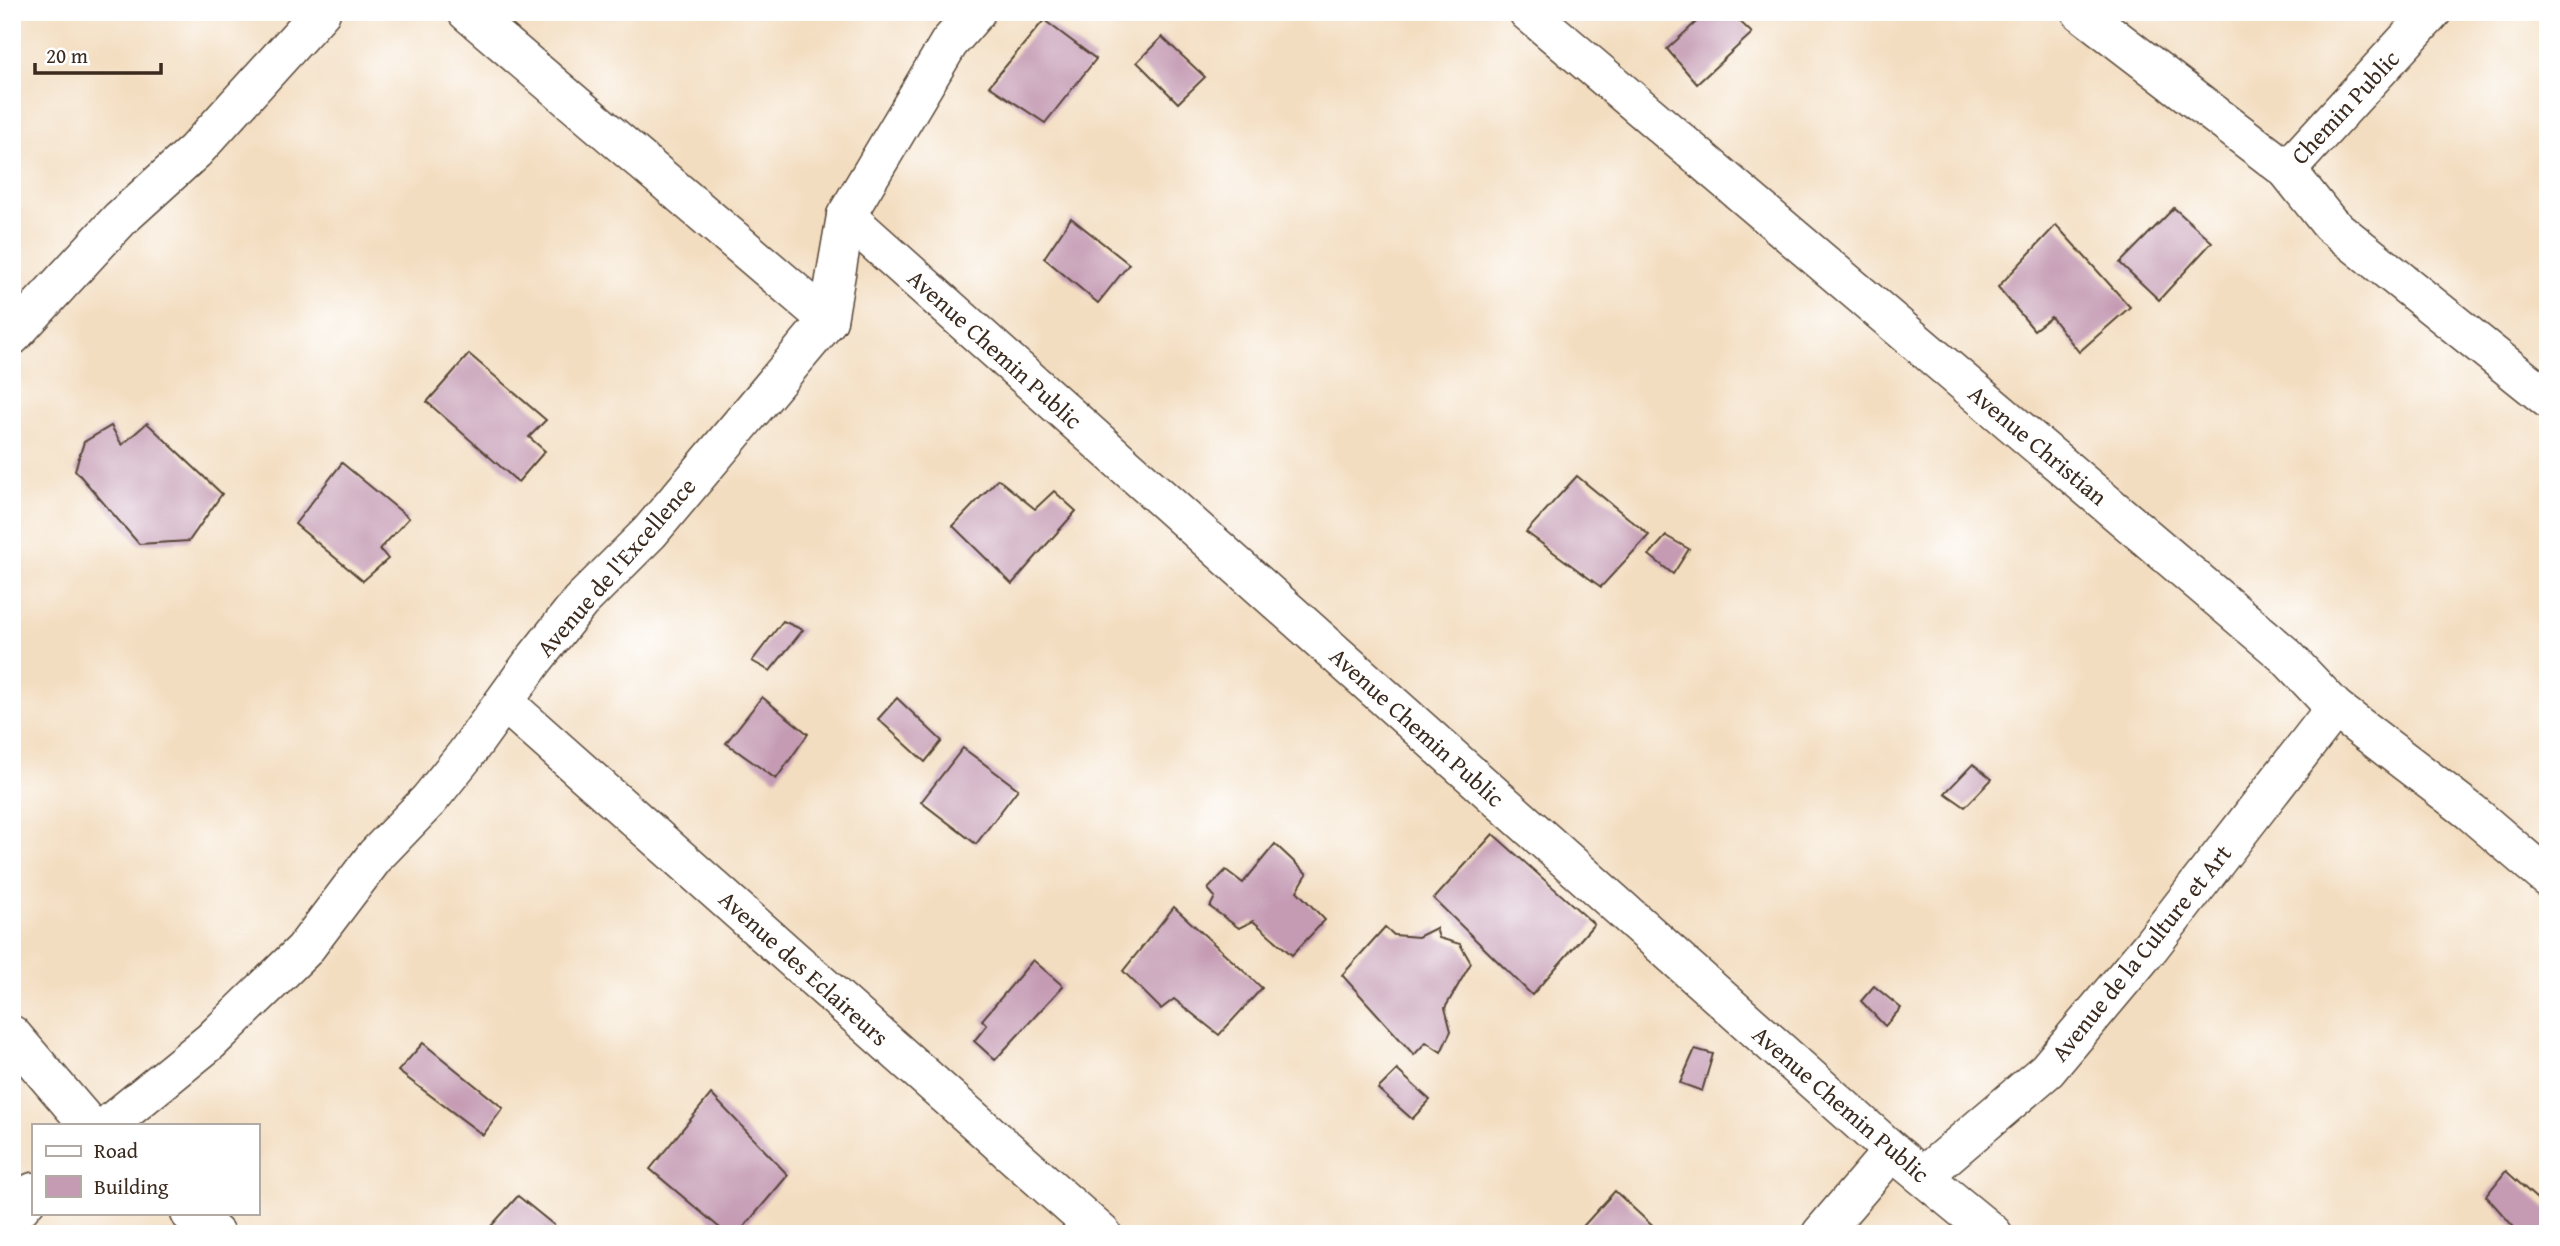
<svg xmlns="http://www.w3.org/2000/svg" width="2560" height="1246" viewBox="0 0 2560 1246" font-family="'Gentium Book Plus',serif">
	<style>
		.building { fill: #c59bb4 }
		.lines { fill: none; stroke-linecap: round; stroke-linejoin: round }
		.minor-casing { stroke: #574536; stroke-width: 41 }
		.minor { stroke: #fff; stroke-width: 38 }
		.labels { text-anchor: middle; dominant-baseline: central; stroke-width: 5; stroke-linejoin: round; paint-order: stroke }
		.street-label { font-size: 24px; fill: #3b2a1e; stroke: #fff }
	</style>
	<rect width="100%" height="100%" fill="#fff"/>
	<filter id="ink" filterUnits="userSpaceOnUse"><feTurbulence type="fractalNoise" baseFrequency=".0143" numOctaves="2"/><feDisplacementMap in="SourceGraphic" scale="14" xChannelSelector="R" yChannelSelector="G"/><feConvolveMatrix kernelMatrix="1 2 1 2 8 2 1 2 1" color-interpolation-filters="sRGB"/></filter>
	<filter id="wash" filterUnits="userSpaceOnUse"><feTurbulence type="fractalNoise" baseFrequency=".00686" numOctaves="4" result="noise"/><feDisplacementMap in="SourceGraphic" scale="28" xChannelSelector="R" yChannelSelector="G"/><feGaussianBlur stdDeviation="1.57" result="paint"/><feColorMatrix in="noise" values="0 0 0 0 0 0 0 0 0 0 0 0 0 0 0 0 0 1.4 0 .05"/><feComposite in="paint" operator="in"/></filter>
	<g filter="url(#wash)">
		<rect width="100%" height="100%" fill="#f3ddc0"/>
		<g id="blocks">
			<g class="building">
				<path d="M1707 12H1730L1752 33 1697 84 1667 49Z"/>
				<path d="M1044 20 1096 59 1045 123 989 86Z"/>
				<path d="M1162 37 1205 77 1178 103 1137 62Z"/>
				<path d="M2174 208 2212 242 2159 300 2120 263Z"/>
				<path d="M1071 218 1129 264 1098 303 1044 258Z"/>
				<path d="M2056 225 2130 307 2079 352 2051 317 2034 330 1998 287Z"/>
				<path d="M469 354 546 420 529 437 545 451 518 482 427 402Z"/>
				<path d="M147 423 222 494 189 541 139 544 75 470 84 442 111 426 122 445Z"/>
				<path d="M342 463 409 518 380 549 388 559 363 581 295 524Z"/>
				<path d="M1577 476 1649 535 1601 587 1526 532Z"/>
				<path d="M998 479 1035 509 1054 491 1076 511 1012 584 953 526Z"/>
				<path d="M1666 536 1689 549 1673 574 1649 555Z"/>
				<path d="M783 621 803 630 770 671 752 661Z"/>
				<path d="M762 697 808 734 776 779 726 743Z"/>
				<path d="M897 698 942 741 925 762 878 719Z"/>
				<path d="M963 748 1018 789 976 844 921 802Z"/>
				<path d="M1973 764 1992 779 1965 807 1945 793Z"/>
				<path d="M1493 834 1594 924 1532 995 1434 899Z"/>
				<path d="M1275 844 1307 874 1297 891 1325 920 1292 955 1253 921 1239 928 1210 907 1215 897 1208 889 1226 870 1243 883Z"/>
				<path d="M1174 907 1262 988 1219 1035 1174 999 1161 1009 1123 971Z"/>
				<path d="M1385 927 1394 935 1418 937 1436 928 1439 938 1460 944 1471 963 1445 1008 1451 1031 1441 1052 1426 1042 1414 1055 1342 975Z"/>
				<path d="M1033 960 1063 986 995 1060 974 1041 987 1025 982 1020Z"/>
				<path d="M1874 986 1901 1008 1885 1026 1861 1001Z"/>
				<path d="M423 1043 503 1108 483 1135 398 1071Z"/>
				<path d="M1695 1049 1713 1054 1702 1091 1680 1083Z"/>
				<path d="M1397 1070 1430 1100 1412 1119 1378 1089Z"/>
				<path d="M711 1094 788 1175 738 1234H727L650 1169Z"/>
				<path d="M2506 1171 2548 1209V1234H2520L2486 1196Z"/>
				<path d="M1615 1191 1661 1234H1576Z"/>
				<path d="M518 1196 555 1226 550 1234H484Z"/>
			</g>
		</g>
	</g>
	<g filter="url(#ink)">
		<use href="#blocks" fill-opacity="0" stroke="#574536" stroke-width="2"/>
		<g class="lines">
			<g class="minor-casing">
				<g id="minor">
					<path d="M467 12 828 320"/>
					<path d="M1528 12 2286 656 2335 708 2471 812 2548 878"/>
					<path d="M2081 12 2287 170 2330 224 2548 399"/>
					<path d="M2287 170 2432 12"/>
					<path d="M846 216 1892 1151 1993 1234"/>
					<path d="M12 336 120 219 195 151 321 12"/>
					<path d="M505 703 1102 1234"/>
					<path d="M12 1035 89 1125"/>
					<path d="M108 1125 211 1041 304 950 376 855 429 800 466 754 534 660 580 602 650 532 828 320 846 216 949 43 976 12"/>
					<path d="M1923 1176 2047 1070 2150 947 2335 708"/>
					<path d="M190 1213 215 1234"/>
					<path d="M12 1217 33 1192"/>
					<path d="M1821 1234 1892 1151"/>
				</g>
			</g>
			<use href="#minor" class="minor"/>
		</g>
	</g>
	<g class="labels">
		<g class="street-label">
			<text transform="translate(2345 107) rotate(-47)">Chemin Public</text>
			<text transform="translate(995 349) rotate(42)">Avenue Chemin Public</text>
			<text transform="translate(2038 445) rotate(40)">Avenue Christian</text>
			<text transform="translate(616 567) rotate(-49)">Avenue de l'Excellence</text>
			<text transform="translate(1417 727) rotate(42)">Avenue Chemin Public</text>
			<text transform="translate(2141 953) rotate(-51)">Avenue de la Culture et Art</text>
			<text transform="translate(804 968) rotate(42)">Avenue des Eclaireurs</text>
			<text transform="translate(1841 1104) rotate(41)">Avenue Chemin Public</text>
		</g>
	</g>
	<rect width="2560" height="1246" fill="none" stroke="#fff" stroke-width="42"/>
	<rect x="32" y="1124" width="228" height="91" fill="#ffffff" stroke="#b1aaa5" stroke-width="2"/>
	<rect x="46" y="1146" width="35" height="10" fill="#ffffff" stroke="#b1aaa5" stroke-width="2"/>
	<text x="94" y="1158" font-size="21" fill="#3b2a1e">Road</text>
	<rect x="46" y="1176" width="35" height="21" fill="#c59bb4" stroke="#b1aaa5" stroke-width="2"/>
	<text x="94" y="1194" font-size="21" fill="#3b2a1e">Building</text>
	<path d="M35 63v10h126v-10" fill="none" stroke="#3b2a1e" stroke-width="3.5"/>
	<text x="46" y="63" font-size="21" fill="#3b2a1e" stroke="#ffffff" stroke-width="5" paint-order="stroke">20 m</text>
</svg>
